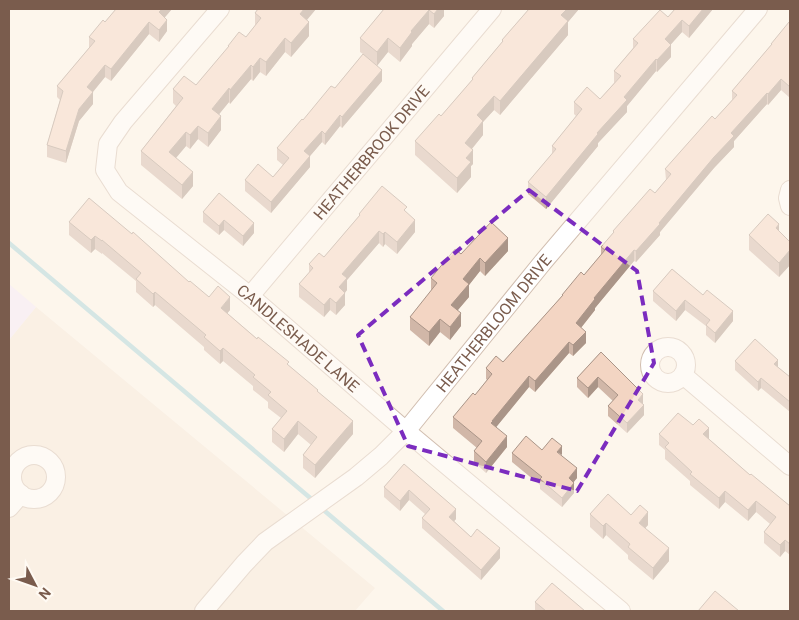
<svg xmlns="http://www.w3.org/2000/svg" width="799" height="620" viewBox="0 0 799 620" font-family="Roboto,sans-serif">
	<style>
		.residential { fill: #f5e8da }
		.education { fill: #f3e8fa }
		.lines { fill: none; stroke-linecap: round; stroke-linejoin: round }
		.stream { stroke: #a5d3da; stroke-width: 4.5 }
		.minor-casing { stroke: #d1beb0; stroke-width: 20 }
		.minor { stroke: #fff; stroke-width: 18 }
		.wall { fill: #d1b7a8 }
		.shaded-wall { fill: #aa9588 }
		.building { fill: #f3d5c3; stroke: #aa9588 }
		.marked { fill: none; stroke: #7b2cbf; stroke-width: 4; stroke-dasharray: 10 6; stroke-linejoin: round }
		.labels { text-anchor: middle; dominant-baseline: central; stroke-width: 5; stroke-linejoin: round; paint-order: stroke }
		.street-label { font-size: 16px; fill: #7a5c4d; stroke: #fffaf3 }
	</style>
	<rect width="100%" height="100%" fill="#fdf6ec"/>
	<path class="residential" d="M36 307 375 588 355 611H9V340Z"/>
	<path class="education" d="M9 284 36 307 9 340Z"/>
	<g class="lines">
		<g class="stream">
			<path d="M9 243 315 502"/>
			<path d="M320 507 443 611"/>
		</g>
		<g class="minor-casing">
			<g id="minor">
				<path id="s1" d="M220 9 123 122 108 144 105 170 119 192 250 296 406 431 621 611"/>
				<path d="M790 190 788 198 790 206"/>
				<path id="s2" d="M250 296 492 9"/>
				<circle cx="668" cy="365" r="18"/>
				<path d="M683 375 790 466"/>
				<circle cx="34" cy="477" r="22"/>
				<path d="M9 508 21 494"/>
				<path id="s3" d="M204 611 244 564 265 542 356 477 381 456 406 431 543 262 758 9"/>
			</g>
		</g>
		<use href="#minor" class="minor"/>
	</g>
	<g class="wall">
		<path d="M116 9H172L165 17 167 31 159 42 149 34 111 81 105 77 93 92V104L79 121 66 163 47 157V145L60 100 57 97V86L89 48V37L105 22Z"/>
		<path d="M258 9H316L307 20 309 36 291 57 285 52 266 76 260 72 253 81 251 79 230 104 229 102 219 114 221 130 208 147 198 139 190 149 186 146 176 158 193 186 182 199 141 165V151L176 106 173 103V89L196 85 228 48V46L246 37 255 26V13Z"/>
		<path d="M384 9H444V16L434 28 429 24 412 44V46L400 62 388 52 377 65 382 81 342 128 340 126 325 145 322 142 310 156V167L271 213 245 191V180L273 177 283 165 277 160V148L335 88 363 54 360 52V38Z"/>
		<path d="M529 9H579L568 22V35L500 115 494 110 483 122V135L472 149 473 164 471 166V177L457 193 415 155V141L441 116 472 80V78L502 42V40Z"/>
		<path d="M675 9H713L689 38 682 32 671 44V57L657 72 656 71 627 106V112L598 143V146L546 209 528 194V182L552 154V146L576 116 574 114V102L600 99 614 83V71L633 48V39L668 17Z"/>
		<path d="M790 22V98L781 90 768 105 767 104 734 141V147L714 168 660 232V235L636 262 634 261 595 308V310L581 328 586 343 573 356 569 353 535 392 529 387 496 427 507 447 486 473 474 462V451L477 448 453 428V417L475 395 487 380 486 379V368L503 362 562 296V295L584 275 601 255V247L613 233V231L655 193 666 180 665 169 715 119 732 100V91L771 45V44Z"/>
		<path d="M203 212 254 233 243 246 224 230 219 235 203 222Z"/>
		<path d="M407 213 415 232 397 254 385 244 383 247 379 243 347 280V290L345 293V305L336 315 330 310 324 317 299 297V284L309 273V264L324 257 359 216V214Z"/>
		<path d="M69 222 189 282 209 297 230 310 227 313 289 366 318 392 353 434 315 478 303 468V455L311 445 298 434 284 452 272 442V429L281 418 268 408V402L253 390V386L223 361 220 364 204 350V347L155 305 153 307 136 292V281L102 253V254L95 249 91 253 69 235Z"/>
		<path d="M779 232 790 242V265L779 277 749 250V235Z"/>
		<path d="M508 251 485 276 480 271 469 285V297L458 310 461 326 450 340 440 332 429 346 410 330V317L431 291V278L461 254Z"/>
		<path d="M672 269 733 321 715 343 706 335V326L685 310 676 321 653 301V291Z"/>
		<path d="M601 352 643 404 644 415 627 433 608 416V406L613 401 598 387 588 398 577 387V378Z"/>
		<path d="M735 361 778 367 790 377V412L761 388 758 391 735 370Z"/>
		<path d="M659 434 709 439 750 475 790 506V555L785 551 780 557 764 543V532L770 524 756 512 748 521 725 502 719 509 690 485V481L665 459V450L659 445Z"/>
		<path d="M542 450 562 456 577 478 573 482 574 493 562 507 540 489V485L512 462V453Z"/>
		<path d="M404 464 456 519 454 521 471 537 500 558 481 580 422 528V518L425 514 409 500 400 511 384 497V487Z"/>
		<path d="M590 514 631 515 648 525 645 528 669 561 653 580 628 559V555L606 535 603 539 590 527Z"/>
		<path d="M535 602 585 611H535Z"/>
	</g>
	<g class="shaded-wall">
		<path d="M162 9H172L159 24V12Z"/>
		<path d="M304 9H316L300 28V14Z"/>
		<path d="M438 9H444V16L434 28V14Z"/>
		<path d="M567 9H579L568 22V35L500 115V101L561 15Z"/>
		<path d="M703 9H713L689 38V26Z"/>
		<path d="M429 10V24L412 44V46L400 62V48L411 31Z"/>
		<path d="M167 20V31L159 42V30Z"/>
		<path d="M682 20V32L665 51V39Z"/>
		<path d="M149 22V34L111 81V69Z"/>
		<path d="M309 22V36L291 57V43Z"/>
		<path d="M285 38V52L266 76V62Z"/>
		<path d="M388 38V52L377 66V52Z"/>
		<path d="M671 45V57L657 72V60Z"/>
		<path d="M260 58V72L253 81V67Z"/>
		<path d="M656 59V71L627 106V112L598 143V146L546 209V197L624 97Z"/>
		<path d="M105 65V77L87 99V87Z"/>
		<path d="M251 65V79L230 104V90Z"/>
		<path d="M382 70V81L342 128V117Z"/>
		<path d="M781 79V90L768 105V94Z"/>
		<path d="M229 88V102L212 123V109Z"/>
		<path d="M93 92V104L79 121 66 163V151L79 109Z"/>
		<path d="M767 93V104L734 141V147L714 168 660 232V235L636 262V251L731 133Z"/>
		<path d="M494 96V110L483 122V135L465 157V143L477 115Z"/>
		<path d="M340 115V126L325 145V134Z"/>
		<path d="M221 116V130L208 147V133Z"/>
		<path d="M198 126V139L190 149V135Z"/>
		<path d="M322 131V142L310 156V167L271 213V202L304 151Z"/>
		<path d="M186 132V146L169 166V152Z"/>
		<path d="M473 150V164L471 166V177L457 193V178L466 158Z"/>
		<path d="M193 172V186L182 199V185Z"/>
		<path d="M224 220V230L219 235V226Z"/>
		<path d="M415 220V232L397 254V242Z"/>
		<path d="M254 223V233L243 246V236Z"/>
		<path d="M779 224V238L776 228Z"/>
		<path d="M379 231V243L347 280V290L339 300V287L342 274Z"/>
		<path d="M385 232V244L383 247V234Z"/>
		<path d="M95 236V249L91 253V240Z"/>
		<path d="M508 238V251L485 276V263Z"/>
		<path d="M634 250V261L595 308V310L576 334V323L594 298Z"/>
		<path d="M790 250V265L779 277V263Z"/>
		<path d="M480 258V271L469 285V297L451 318V305L463 279Z"/>
		<path d="M155 292V305L153 307V294Z"/>
		<path d="M345 293V305L336 315V303Z"/>
		<path d="M230 297V310L221 321V308Z"/>
		<path d="M330 298V310L324 317V305Z"/>
		<path d="M685 300V310L676 321V311Z"/>
		<path d="M733 311V321L715 343V333Z"/>
		<path d="M461 313V326L450 340V327Z"/>
		<path d="M440 319V332L429 346V332Z"/>
		<path d="M586 332V343L573 356V345Z"/>
		<path d="M569 342V353L535 392V381Z"/>
		<path d="M223 348V361L220 364V351Z"/>
		<path d="M778 360V370L774 364Z"/>
		<path d="M529 376V387L493 431 491 423 492 421Z"/>
		<path d="M598 377V387L588 398V388Z"/>
		<path d="M761 378V388L758 391V382Z"/>
		<path d="M643 394V404L638 409V400Z"/>
		<path d="M644 405V415L627 433V423Z"/>
		<path d="M298 421V434L284 452V439Z"/>
		<path d="M353 421V434L315 478V465Z"/>
		<path d="M709 428V439L703 446V434Z"/>
		<path d="M507 436V447L486 473V462Z"/>
		<path d="M562 446V455L557 452Z"/>
		<path d="M577 468V478L569 488V478Z"/>
		<path d="M574 483V493L562 507V498Z"/>
		<path d="M409 490V500L400 511V501Z"/>
		<path d="M725 491V502L719 509V498Z"/>
		<path d="M756 501V512L748 521V510Z"/>
		<path d="M456 509V519L449 527V517Z"/>
		<path d="M648 512V525L639 535V523Z"/>
		<path d="M606 523V535L603 539V526Z"/>
		<path d="M785 540V551L780 557V545Z"/>
		<path d="M500 548V558L481 580V570Z"/>
		<path d="M669 548V561L653 580V568Z"/>
	</g>
	<g class="building">
		<path d="M116 9H162L159 12 167 20 159 30 149 22 111 69 105 65 87 87 93 92 79 109 66 151 47 145 63 91 57 86 95 41 89 37 103 20 105 22Z"/>
		<path d="M258 9H304L300 14 309 22 291 43 285 38 266 62 260 58 253 67 251 65 230 90 229 88 212 109 221 116 208 133 198 126 190 135 186 132 169 152 193 172 182 185 141 151 183 98 173 89 184 76 196 85 229 46H228L239 32 246 37 261 18 255 13Z"/>
		<path d="M384 9H438L434 14 429 10 411 31 412 32 400 48 388 38 377 52 360 38Z"/>
		<path d="M529 9H567L561 15 568 21 500 101 494 96 477 115 483 121 465 143 473 150 466 158 471 162 457 178 415 141 439 114 441 116 473 79 472 78 503 41 502 40Z"/>
		<path d="M675 9H703L689 26 682 20 665 39 671 45 657 60 656 59 624 97 627 100 597 133 598 134 546 197 528 182 556 149 552 146 582 109 574 102 587 87 600 99 621 76 614 71 638 43 633 39 660 10 668 17Z"/>
		<path d="M789 22H790V87L781 79 768 94 767 93 731 133 734 136 714 157 659 223 660 224 636 251 634 250 594 298 595 299 576 323 586 332 573 345 569 342 535 381 529 376 492 421H493L491 423 507 436 486 462 474 451 482 441 453 417 473 393 475 395 492 374 486 368 496 356 503 362 563 295H562L581 272 584 275 605 250 601 247 614 232 613 231 650 189 655 193 671 174 665 169 712 116 715 119 737 95 732 91 772 44H771Z"/>
		<path d="M363 54 382 70 342 117 340 115 325 134 322 131 304 151 310 156 271 202 245 180 258 164 273 177 289 158 277 148 302 119 303 120 331 86 335 88Z"/>
		<path d="M382 186 407 207 404 210 415 220 397 242 385 232 383 234 379 231 342 274 347 278 339 287 345 293 336 303 330 298 324 305 299 284 313 268 309 264 319 253 324 257 360 215 359 214Z"/>
		<path d="M219 193 254 223 243 236 224 220 219 226 203 212Z"/>
		<path d="M89 198 132 234 133 232 189 282 190 281 209 297 218 286 230 297 221 308 257 339 258 337 289 362 287 364 318 390 317 391 353 421 315 465 303 455 317 437 298 421 284 439 272 429 287 411 268 395 271 392 253 377 255 375 223 348 220 351 204 337 206 335 155 292 153 294 136 279 141 273 102 240V241L95 236 91 240 69 222Z"/>
		<path d="M768 214 779 224 776 228 790 242V250L779 263 749 235Z"/>
		<path d="M491 222 508 238 485 263 480 258 463 279 469 284 451 305 461 313 450 327 440 319 429 332 410 317 437 283 431 278 455 249 461 254Z"/>
		<path d="M672 269 703 295 707 290 733 311 715 333 706 325 710 320 685 300 676 311 653 291Z"/>
		<path d="M755 339 778 360 774 364 790 377V402L761 378 758 382 735 361Z"/>
		<path d="M601 352 643 394 638 400 644 405 627 423 608 406 618 395 598 377 588 388 577 378Z"/>
		<path d="M678 413 693 425 699 419 709 428 703 434 750 475 751 474 790 506V544L785 540 780 545 764 532 776 517 756 501 748 510 725 491 719 498 690 474 692 472 665 447 669 443 659 434Z"/>
		<path d="M526 436 542 450 552 438 562 446 557 452 577 468 569 478 574 483 562 498 540 479 542 477 512 453Z"/>
		<path d="M404 464 456 509 449 517 471 537 477 529 500 548 481 570 422 518 430 509 409 490 400 501 384 487Z"/>
		<path d="M608 494 631 515 640 505 648 512 639 523 669 548 653 568 628 547 630 544 606 523 603 526 590 514Z"/>
		<path d="M552 583 585 611H546L535 602Z"/>
		<path d="M715 591 739 611H698Z"/>
	</g>
	<path d="M0 0H799V620H0ZM529 190 637 271 654 363 577 491 408 446 358 335Z" fill="#fdf6ec" fill-opacity=".55" fill-rule="evenodd"/>
	<path class="marked" d="M529 190 637 271 654 363 577 491 408 446 358 335Z"/>
	<g class="labels">
		<g class="street-label">
			<text stroke="none"><textPath href="#s2" startOffset="188">HEATHERBROOK DRIVE</textPath></text>
			<text stroke="none"><textPath href="#s3" startOffset="411">HEATHERBLOOM DRIVE</textPath></text>
			<text stroke="none"><textPath href="#s1" startOffset="459">CANDLESHADE LANE</textPath></text>
		</g>
	</g>
	<rect width="799" height="620" fill="none" stroke="#7a5c4d" stroke-width="20"/>
	<g transform="translate(35 585) rotate(131)" stroke="#fffaf3" stroke-width="4" paint-order="stroke">
	<path d="M0-4L9 19L0 12L-9 19Z" fill="#7a5c4d"/>
	<text y="-8" font-size="14" font-weight="bold" text-anchor="middle" fill="#7a5c4d">N</text>
	</g>
</svg>
